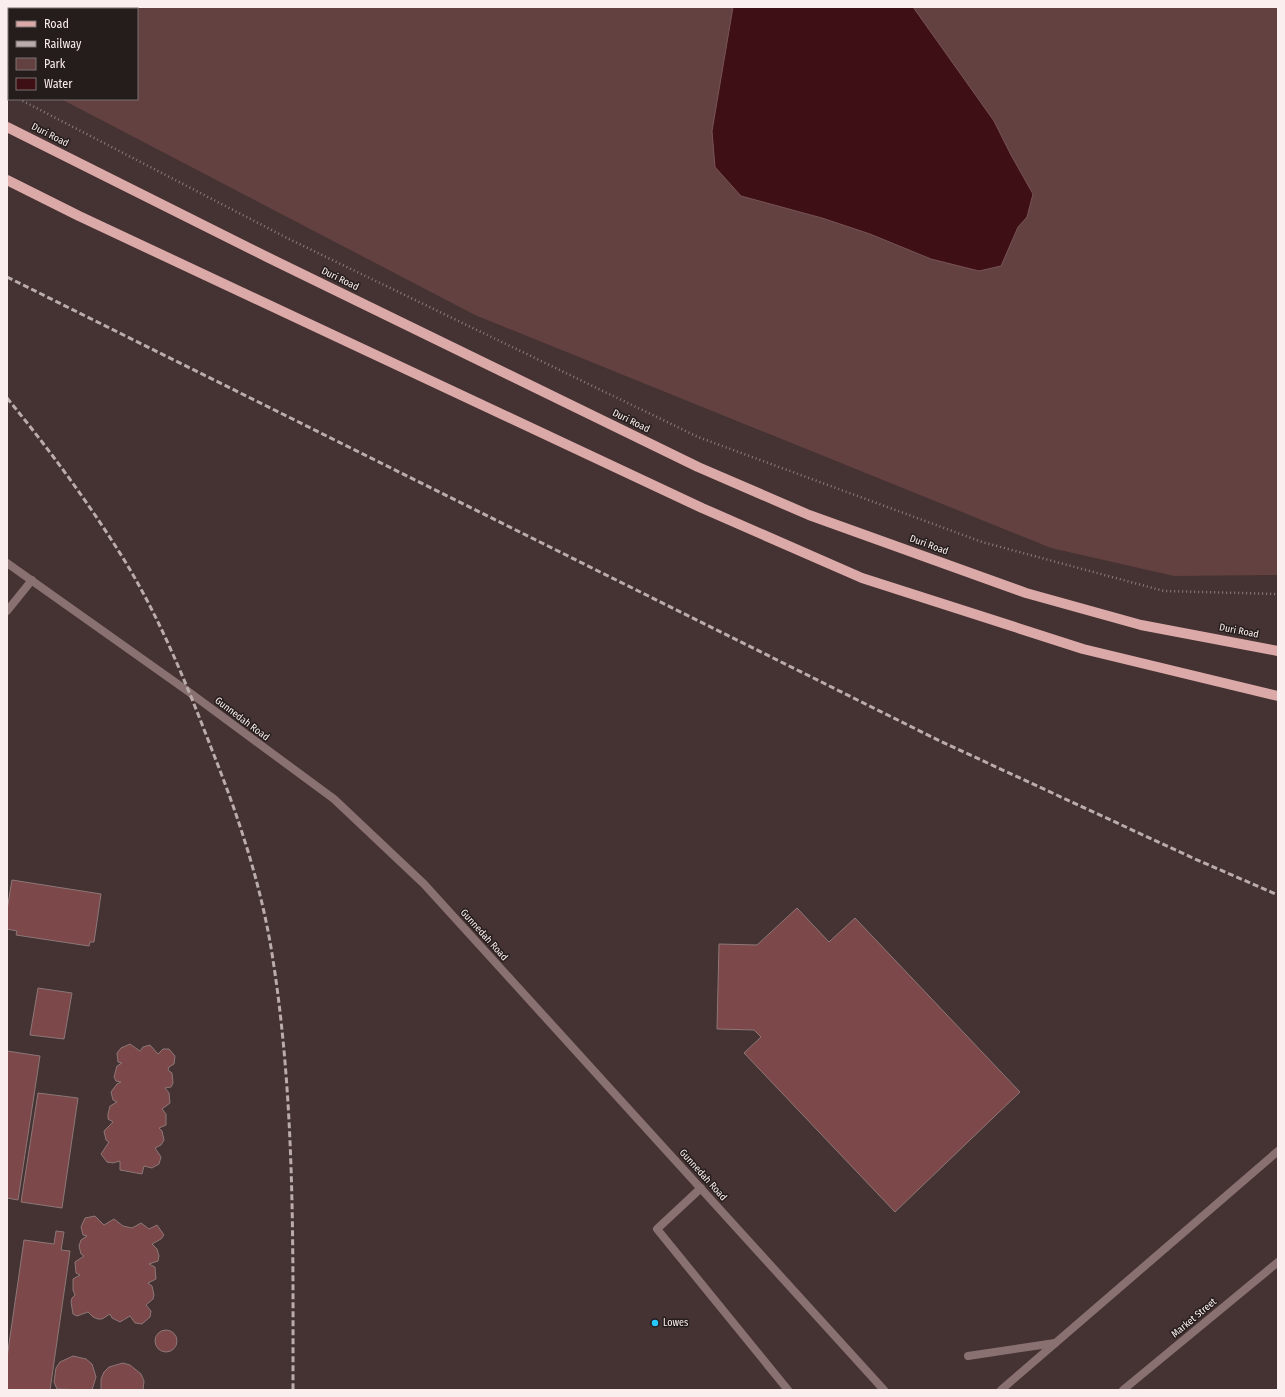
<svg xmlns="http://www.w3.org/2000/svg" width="1285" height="1397" viewBox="0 0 1285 1397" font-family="'Fira Sans Condensed',sans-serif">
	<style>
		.green { fill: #634141 }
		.water { fill: #3e1015; stroke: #775356 }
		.building { fill: #7c484a; stroke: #8d7777 }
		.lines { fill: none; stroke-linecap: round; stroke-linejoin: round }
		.path { stroke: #8d7d7d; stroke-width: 2.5; stroke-dasharray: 1 3; stroke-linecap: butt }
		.service { stroke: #8a7171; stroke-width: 8 }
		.minor { stroke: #8a7171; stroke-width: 8 }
		.primary { stroke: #dca9a9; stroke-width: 10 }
		.rail { stroke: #bbacac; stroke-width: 3; stroke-dasharray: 6 3; stroke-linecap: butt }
		.poi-dot { fill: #28c8ff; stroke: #251c1c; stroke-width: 1.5 }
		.labels { text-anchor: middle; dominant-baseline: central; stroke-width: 3; stroke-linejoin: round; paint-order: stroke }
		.street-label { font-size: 10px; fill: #fbeeee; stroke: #251c1c }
		.poi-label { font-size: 10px; fill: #fbeeee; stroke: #251c1c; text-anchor: start }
	</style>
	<rect width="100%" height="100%" fill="#453232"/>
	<path class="green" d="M7 7H1278V575L1174 576 1051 548 475 315 61 99H137V9H9V72L7 71Z"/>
	<path class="water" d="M733 7H913L994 121 1011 155 1033 194 1027 217 1018 227 1001 266 979 271 931 259 870 234 822 218 741 196 715 167 712 131Z"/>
	<g class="building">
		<path d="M12 880 101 894 94 942H90L89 946 16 935 17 931 7 929V910Z"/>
		<path d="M797 908 829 942 855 918 1020 1092 895 1212 744 1053 761 1037 754 1030 717 1029 719 944 757 945Z"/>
		<path d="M38 988 72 993 64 1039 30 1035Z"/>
		<path d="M130 1044 140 1051 143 1047 150 1045 158 1054 163 1049H169L175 1056 174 1064 169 1067 168 1070 172 1073 173 1083 171 1087 165 1088 169 1093 170 1103 162 1109 166 1114V1125L159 1128 162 1131 164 1140 161 1145 155 1148 161 1157 159 1164 152 1168 144 1166 142 1174 120 1170V1161L113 1163 107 1162 101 1154 109 1142 106 1140 104 1131 113 1122 108 1119V1114L110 1106 117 1102 113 1100 111 1092 117 1084 121 1082 116 1081 114 1077 117 1066 122 1063 118 1062 117 1053 121 1048Z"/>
		<path d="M7 1051 40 1056 18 1200 7 1198Z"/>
		<path d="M38 1093 78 1098 62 1208 21 1202Z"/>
		<path d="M95 1216 104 1225 114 1219 123 1226 132 1228 141 1223 149 1229 157 1225 164 1235 161 1239 152 1244 157 1249 159 1256 158 1261 149 1264 155 1267 156 1279 148 1283 152 1286 154 1295 153 1299 146 1305 151 1311 150 1317 142 1324 135 1323 130 1316 120 1322 112 1318 110 1314 102 1319H98L93 1317 88 1312 77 1316 73 1314 71 1302 72 1298 75 1295 73 1290V1279L80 1275 76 1273 75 1262 84 1256 81 1254 79 1246 81 1240 87 1236 83 1235 81 1227 85 1218Z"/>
		<path d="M56 1231 64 1232 61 1250 70 1251 50 1390H7V1358L24 1240 54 1244Z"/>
		<circle cx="166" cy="1341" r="11"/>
		<path d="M73 1356 86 1359 92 1364 96 1377 92 1390 57 1389 54 1382 56 1368 60 1362Z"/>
		<path d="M123 1363 130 1365 141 1374 144 1381 143 1390H101V1379L104 1372 109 1367Z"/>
	</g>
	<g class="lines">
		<g class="path">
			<path d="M7 93 9 94"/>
			<path d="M19 99 289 239 698 437 982 542 1164 591 1278 594"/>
		</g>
		<g class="service">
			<path d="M7 611 32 580"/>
			<path d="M701 1188 657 1229 788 1390"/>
			<path d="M968 1356 1055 1343"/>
			<path d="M1001 1390 1278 1151"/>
		</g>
		<g class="minor">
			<path d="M7 563 189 692 334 799 424 884 884 1390"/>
			<path d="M1123 1390 1278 1262"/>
		</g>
		<g class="primary">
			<path d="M7 127 267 257 698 467 809 515 1026 593 1141 625 1278 651"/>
			<path d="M7 180 79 216 702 508 862 578 1083 649 1278 696"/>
		</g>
		<g class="rail">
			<path d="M7 277 940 741 1195 859 1278 895"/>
			<path d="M7 398C49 449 88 502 123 558 160 618 187 685 212 750 239 818 262 887 273 960 295 1102 293 1247 293 1390"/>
		</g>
	</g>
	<circle class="poi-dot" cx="655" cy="1323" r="4"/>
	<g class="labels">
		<g class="street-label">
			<text transform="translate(50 135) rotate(27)">Duri Road</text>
			<text transform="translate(340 279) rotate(26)">Duri Road</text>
			<text transform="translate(631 421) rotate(26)">Duri Road</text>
			<text transform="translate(929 545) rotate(20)">Duri Road</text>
			<text transform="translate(1239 631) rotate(11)">Duri Road</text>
			<text transform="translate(242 719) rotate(37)">Gunnedah Road</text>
			<text transform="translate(484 935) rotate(48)">Gunnedah Road</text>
			<text transform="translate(703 1175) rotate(48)">Gunnedah Road</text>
			<text transform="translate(1194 1318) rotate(-40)">Market Street</text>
		</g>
		<g class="poi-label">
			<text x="663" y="1323">Lowes</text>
		</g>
	</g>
	<rect width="1285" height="1397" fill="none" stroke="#fbeeee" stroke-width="16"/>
	<rect x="8" y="8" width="130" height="92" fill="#251c1c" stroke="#7b7070"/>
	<rect x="16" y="21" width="20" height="6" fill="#dca9a9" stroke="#7b7070"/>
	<text x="44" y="28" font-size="12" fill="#fbeeee">Road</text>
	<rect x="16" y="41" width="20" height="6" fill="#bbacac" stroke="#7b7070"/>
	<text x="44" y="48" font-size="12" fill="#fbeeee">Railway</text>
	<rect x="16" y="58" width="20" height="12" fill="#634141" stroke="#7b7070"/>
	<text x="44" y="68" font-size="12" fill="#fbeeee">Park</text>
	<rect x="16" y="78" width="20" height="12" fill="#3e1015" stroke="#7b7070"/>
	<text x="44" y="88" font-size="12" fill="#fbeeee">Water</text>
</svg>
